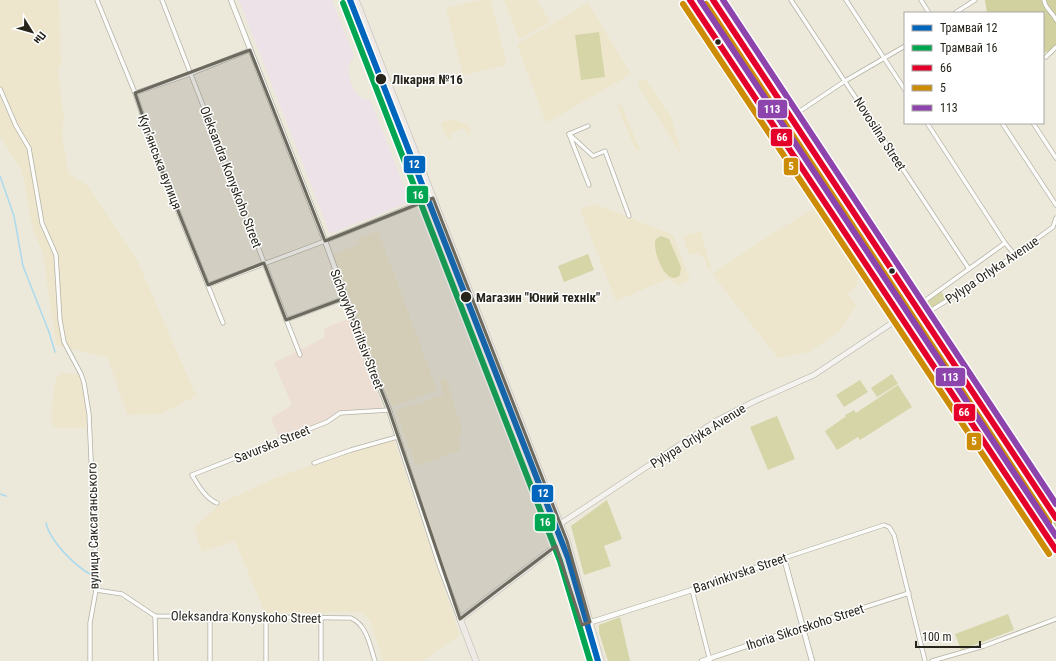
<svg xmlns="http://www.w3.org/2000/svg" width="1056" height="661" viewBox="0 0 1056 661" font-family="'Roboto Condensed',sans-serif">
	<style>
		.commercial { fill: #edded3 }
		.built { fill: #ede6cd }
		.medical { fill: #ece2e7 }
		.green { fill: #d5d5a7 }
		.forest { fill: #d0d19f }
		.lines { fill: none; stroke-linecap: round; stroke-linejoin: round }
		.stream { stroke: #acdaed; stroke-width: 1.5 }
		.minor-casing { stroke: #b4b1a6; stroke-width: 5 }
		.tertiary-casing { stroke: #b4b1a6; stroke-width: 6 }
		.secondary-casing { stroke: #b4b1a6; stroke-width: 6 }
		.primary-casing { stroke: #c8c7c0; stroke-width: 7 }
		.minor { stroke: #fcfcfa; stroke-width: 3.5 }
		.tertiary { stroke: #fcfcfa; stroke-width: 4.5 }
		.secondary { stroke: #f5f3f0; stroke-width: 5 }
		.primary { stroke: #efeae5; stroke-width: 5.5 }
		.bus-1-casing { stroke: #fff; stroke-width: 9 }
		.bus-2-casing { stroke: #fff; stroke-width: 9 }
		.bus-3-casing { stroke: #fff; stroke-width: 9 }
		.bus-1 { stroke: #e4002b; stroke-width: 6 }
		.bus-2 { stroke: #cd8c05; stroke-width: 6 }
		.bus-3 { stroke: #8e44ad; stroke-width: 6 }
		.tram-1-casing { stroke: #fff; stroke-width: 9 }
		.tram-2-casing { stroke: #fff; stroke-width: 9 }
		.tram-1 { stroke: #0065bd; stroke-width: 6 }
		.tram-2 { stroke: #00a651; stroke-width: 6 }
		.marked { fill: #6c6a5e; fill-opacity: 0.2; stroke: #6c6a5e; stroke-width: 3; stroke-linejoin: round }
		.bus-dot { fill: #27251b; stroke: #fff; stroke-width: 1.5 }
		.labels { text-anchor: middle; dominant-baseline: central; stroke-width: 3; stroke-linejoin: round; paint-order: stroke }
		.stop-label { font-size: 13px; font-weight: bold; fill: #27251b; stroke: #fff; text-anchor: start }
		.street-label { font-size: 13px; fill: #27251b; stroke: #fff }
		.line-badge { stroke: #fff; stroke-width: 1.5 }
		.badge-label { font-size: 11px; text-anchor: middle; font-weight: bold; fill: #fff }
	</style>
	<rect width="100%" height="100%" fill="#ece9db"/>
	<path class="commercial" d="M350 318 383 408 339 411 326 422 280 440 271 418 292 405 274 363 324 338 325 328Z"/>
	<g class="built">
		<path d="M0 0H59L61 63 58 71 64 118 62 135 69 174 88 186 138 262 196 396 161 414 127 415 108 358 56 345 43 254 33 229 22 171 0 136Z"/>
		<path d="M480 0H491L507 65 463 75 446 8Z"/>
		<path d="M504 0H537L550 22 519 39Z"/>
		<path d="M588 3 631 74 546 123 517 44Z"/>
		<path d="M645 78 671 117 682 156 637 84Z"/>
		<path d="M621 104 640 150 636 151 617 106Z"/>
		<path d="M453 119 468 125 471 133 467 135 464 128 450 133 451 138 447 139 441 123Z"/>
		<path d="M595 204 673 235 690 280 678 285 668 279 616 301 580 209Z"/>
		<path d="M816 207 860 274 856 286 848 294 856 305 840 331 809 352 778 358 712 274 762 240Z"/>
		<path d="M378 231 437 390 392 407 333 255 359 244 357 239Z"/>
		<path d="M701 231 711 269 708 270 704 256 700 257 698 253 689 255 683 236Z"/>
		<path d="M60 373 80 374 87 411V428H54L51 418 52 408 55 381Z"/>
		<path d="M446 378 462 430 457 439 461 450 416 466 396 411 443 395 440 380Z"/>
		<path d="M394 440 460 635 422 661H383L370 621 365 615 359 612 265 613 235 541 202 552 194 528 221 503 273 479 338 455Z"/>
	</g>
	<path class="medical" d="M239 0H332L354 56 350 62 348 71 351 83 356 93 362 98 371 101 410 202 330 234Z"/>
	<g class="green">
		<path d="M599 32 605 77 581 80 575 35Z"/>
		<path d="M661 236 669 239 681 267 680 275C666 289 651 248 656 239Z"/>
		<path d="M588 254 594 270 564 282 558 266Z"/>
		<path d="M941 291 946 299 929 310 924 303Z"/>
		<path d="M892 374 898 384 877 397 871 388Z"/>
		<path d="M860 380 868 392 844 407 836 395Z"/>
		<path d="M898 385 912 407 860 440 858 437 837 450 825 431 845 417 846 419 845 415 854 410 856 413Z"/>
		<path d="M777 416 795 459 768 470 750 427Z"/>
		<path d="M607 500 622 539 604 546 611 566 584 575 571 526Z"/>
		<path d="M1008 614 1014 630 961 650 955 634Z"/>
		<path d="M620 617 630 661H608L599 633V625Z"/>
	</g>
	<g class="forest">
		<path d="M694 0H701L762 92 758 96Z"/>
		<path d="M703 0H710L768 88 764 91Z"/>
		<path d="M985 0H1056V49L1043 53V13H987Z"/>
		<path d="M770 91 907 300 903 303 766 94Z"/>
		<path d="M764 95 902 304 897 307 759 98Z"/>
		<path d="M925 328 1010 455 1006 457 921 331Z"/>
		<path d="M921 331 1005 459 1001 461 916 334Z"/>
		<path d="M1012 457 1056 523V532L1008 460Z"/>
		<path d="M1006 461 1056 535V544L1003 463Z"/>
	</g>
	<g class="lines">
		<g class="stream">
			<path d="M0 176 14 216 23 266 49 332 55 352"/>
			<path d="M0 494 6 496"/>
			<path d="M46 523C50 541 74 565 90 574"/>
		</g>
		<g class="minor-casing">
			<g id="minor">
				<path d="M97 0 135 93 157 159 223 323"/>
				<path d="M162 0 300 355"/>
				<path d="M791 0 969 269"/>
				<path d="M846 0 905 90"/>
				<path d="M921 0 929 13"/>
				<path d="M1044 0C1045 9 1053 12 1056 20"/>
				<path d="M955 13 975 0"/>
				<path d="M1046 57 1056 47"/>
				<path d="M0 89 16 126 29 148 42 223 56 255 60 320 64 342 81 374 84 383 89 414 96 571V590L90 623V661"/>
				<path d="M135 93 190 74 250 50"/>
				<path d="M791 117 845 81 905 46"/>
				<path d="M927 123 1005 243 1015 255"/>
				<path d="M1002 123 1056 205"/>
				<path d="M1033 123 1056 158"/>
				<path d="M569 134 588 126"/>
				<path d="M589 185 569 134 593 156 605 151 629 216"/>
				<path d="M208 285 325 241 422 202"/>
				<path d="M916 307 1005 243"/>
				<path d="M922 316 980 280 1053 227 1056 218"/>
				<path d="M286 320 345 298"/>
				<path d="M314 463 351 450 397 437"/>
				<path d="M217 503C206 499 198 485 192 475L327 422 340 413 389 410"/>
				<path d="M784 558 884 525 889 527 894 535 925 661"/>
				<path d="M96 590 122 594 155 616 351 618C367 625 370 646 375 661"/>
				<path d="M692 590 710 661"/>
				<path d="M210 615V661"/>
				<path d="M155 616 156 661"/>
				<path d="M266 616V661"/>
				<path d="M321 619V661"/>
				<path d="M582 625 593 661"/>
				<path d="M803 627 909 593"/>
				<path d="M932 661 984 646 1056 619"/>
			</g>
		</g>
		<g class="tertiary-casing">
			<g id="tertiary">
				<path d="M231 0 325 241 370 364 389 410 441 569 460 619"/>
				<path d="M556 546 569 581 582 625 692 590 784 558 812 661"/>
				<path d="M702 661 803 627"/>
			</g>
		</g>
		<g class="secondary-casing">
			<path id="secondary" d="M560 524 716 421 753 402 814 375 901 317"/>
		</g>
		<g class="primary-casing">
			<g id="primary">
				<path d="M343 0 556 546 460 619 476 661"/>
				<path d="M356 0 567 541 601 661"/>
				<path d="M690 0 1056 550"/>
				<path d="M713 0 1056 518"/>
				<path d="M422 202 433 198"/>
				<path d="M901 317 916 307"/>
				<path d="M907 326 922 316"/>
				<path d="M477 343 488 338"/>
				<path d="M550 531 560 524"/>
			</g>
		</g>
		<use href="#minor" class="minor"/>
		<use href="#tertiary" class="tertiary"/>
		<use href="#secondary" class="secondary"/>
		<use href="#primary" class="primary"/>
		<g class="bus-1-casing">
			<g id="bus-1">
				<path d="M690 0 1056 550"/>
				<path d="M713 0 1056 518"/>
			</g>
		</g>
		<g class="bus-2-casing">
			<g id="bus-2">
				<path d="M683 4 1049 554"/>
				<path d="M706 4 1049 522"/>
			</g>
		</g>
		<g class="bus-3-casing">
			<g id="bus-3">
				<path d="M700 0 1056 536"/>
				<path d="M723 0 1056 504"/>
			</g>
		</g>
		<use href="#bus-1" class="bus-1"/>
		<use href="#bus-2" class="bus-2"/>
		<use href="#bus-3" class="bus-3"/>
		<g class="tram-1-casing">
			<path id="tram-1" d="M350 0 568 558 598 661"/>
		</g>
		<g class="tram-2-casing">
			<path id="tram-2" d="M343 3 560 561 590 661"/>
		</g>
		<use href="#tram-1" class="tram-1"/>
		<use href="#tram-2" class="tram-2"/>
	</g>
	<path class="marked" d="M250 50 325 241 433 198 567 541 590 622 582 625 556 546 460 619 389 410 345 298 286 320 264 263 208 285 157 159 135 93Z"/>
	<g class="bus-dot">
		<circle cx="718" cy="42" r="3.5"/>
		<circle cx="381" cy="79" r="6"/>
		<circle cx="892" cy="271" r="3.5"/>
		<circle cx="466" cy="297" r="6"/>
	</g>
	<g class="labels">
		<g class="stop-label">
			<text x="392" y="79">Лікарня №16</text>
			<text x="476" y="297">Магазин "Юний технік"</text>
		</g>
		<g class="street-label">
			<text transform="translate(880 134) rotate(57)">Novosilna Street</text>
			<text transform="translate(160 162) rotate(69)">Купʼянська вулиця</text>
			<text transform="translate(231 177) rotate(69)">Oleksandra Konyskoho Street</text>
			<text transform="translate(992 270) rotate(-34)">Pylypa Orlyka Avenue</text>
			<text transform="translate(357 329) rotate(69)">Sichovykh Striltsiv Street</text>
			<text transform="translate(698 436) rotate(-32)">Pylypa Orlyka Avenue</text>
			<text transform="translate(272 444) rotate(-22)">Savurska Street</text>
			<text transform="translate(93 526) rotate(-91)">вулиця Саксаганського</text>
			<text transform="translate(740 573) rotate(-19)">Barvinkivska Street</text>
			<text transform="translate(246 617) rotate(1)">Oleksandra Konyskoho Street</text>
			<text transform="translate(805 627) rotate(-18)">Ihoria Sikorskoho Street</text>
		</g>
	</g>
	<g class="line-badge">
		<rect x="757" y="99" width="31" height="20" rx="4" fill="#8e44ad"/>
		<rect x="770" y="128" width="23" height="19" rx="4" fill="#e4002b"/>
		<rect x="403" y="155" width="23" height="19" rx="4" fill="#0065bd"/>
		<rect x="783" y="157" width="16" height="19" rx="4" fill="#cd8c05"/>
		<rect x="406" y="185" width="23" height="19" rx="4" fill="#00a651"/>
		<rect x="935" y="367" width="31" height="20" rx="4" fill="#8e44ad"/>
		<rect x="953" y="403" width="23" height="19" rx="4" fill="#e4002b"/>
		<rect x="966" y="432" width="16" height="19" rx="4" fill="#cd8c05"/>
		<rect x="531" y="484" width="23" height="19" rx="4" fill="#0065bd"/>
		<rect x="534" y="513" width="22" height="19" rx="4" fill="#00a651"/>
	</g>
	<g class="badge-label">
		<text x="772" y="113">113</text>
		<text x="782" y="141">66</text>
		<text x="414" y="168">12</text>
		<text x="791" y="170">5</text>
		<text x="418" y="199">16</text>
		<text x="950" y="381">113</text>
		<text x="964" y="416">66</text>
		<text x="974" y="445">5</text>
		<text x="543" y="497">12</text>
		<text x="545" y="526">16</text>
	</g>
	<rect x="904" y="12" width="140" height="112" fill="#ffffff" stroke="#a9a8a4"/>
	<rect x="912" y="25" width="20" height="6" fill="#0065bd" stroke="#a9a8a4"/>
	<text x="940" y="32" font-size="12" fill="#27251b">Трамвай 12</text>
	<rect x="912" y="45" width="20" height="6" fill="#00a651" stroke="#a9a8a4"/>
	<text x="940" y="52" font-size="12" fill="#27251b">Трамвай 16</text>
	<rect x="912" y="65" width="20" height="6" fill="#e4002b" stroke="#a9a8a4"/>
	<text x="940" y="72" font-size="12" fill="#27251b">66</text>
	<rect x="912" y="85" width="20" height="6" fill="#cd8c05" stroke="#a9a8a4"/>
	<text x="940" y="92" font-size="12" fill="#27251b">5</text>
	<rect x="912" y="105" width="20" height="6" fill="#8e44ad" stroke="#a9a8a4"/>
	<text x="940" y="112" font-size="12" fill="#27251b">113</text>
	<g transform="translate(32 32) rotate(127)" stroke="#ffffff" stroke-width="3" paint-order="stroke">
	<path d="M0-3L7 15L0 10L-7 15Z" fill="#27251b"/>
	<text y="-6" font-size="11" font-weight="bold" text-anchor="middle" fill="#27251b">Пн</text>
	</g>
	<path d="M916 641v6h64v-6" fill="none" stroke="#27251b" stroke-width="2"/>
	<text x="922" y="641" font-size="12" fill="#27251b" stroke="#ffffff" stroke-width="3" paint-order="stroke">100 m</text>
</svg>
